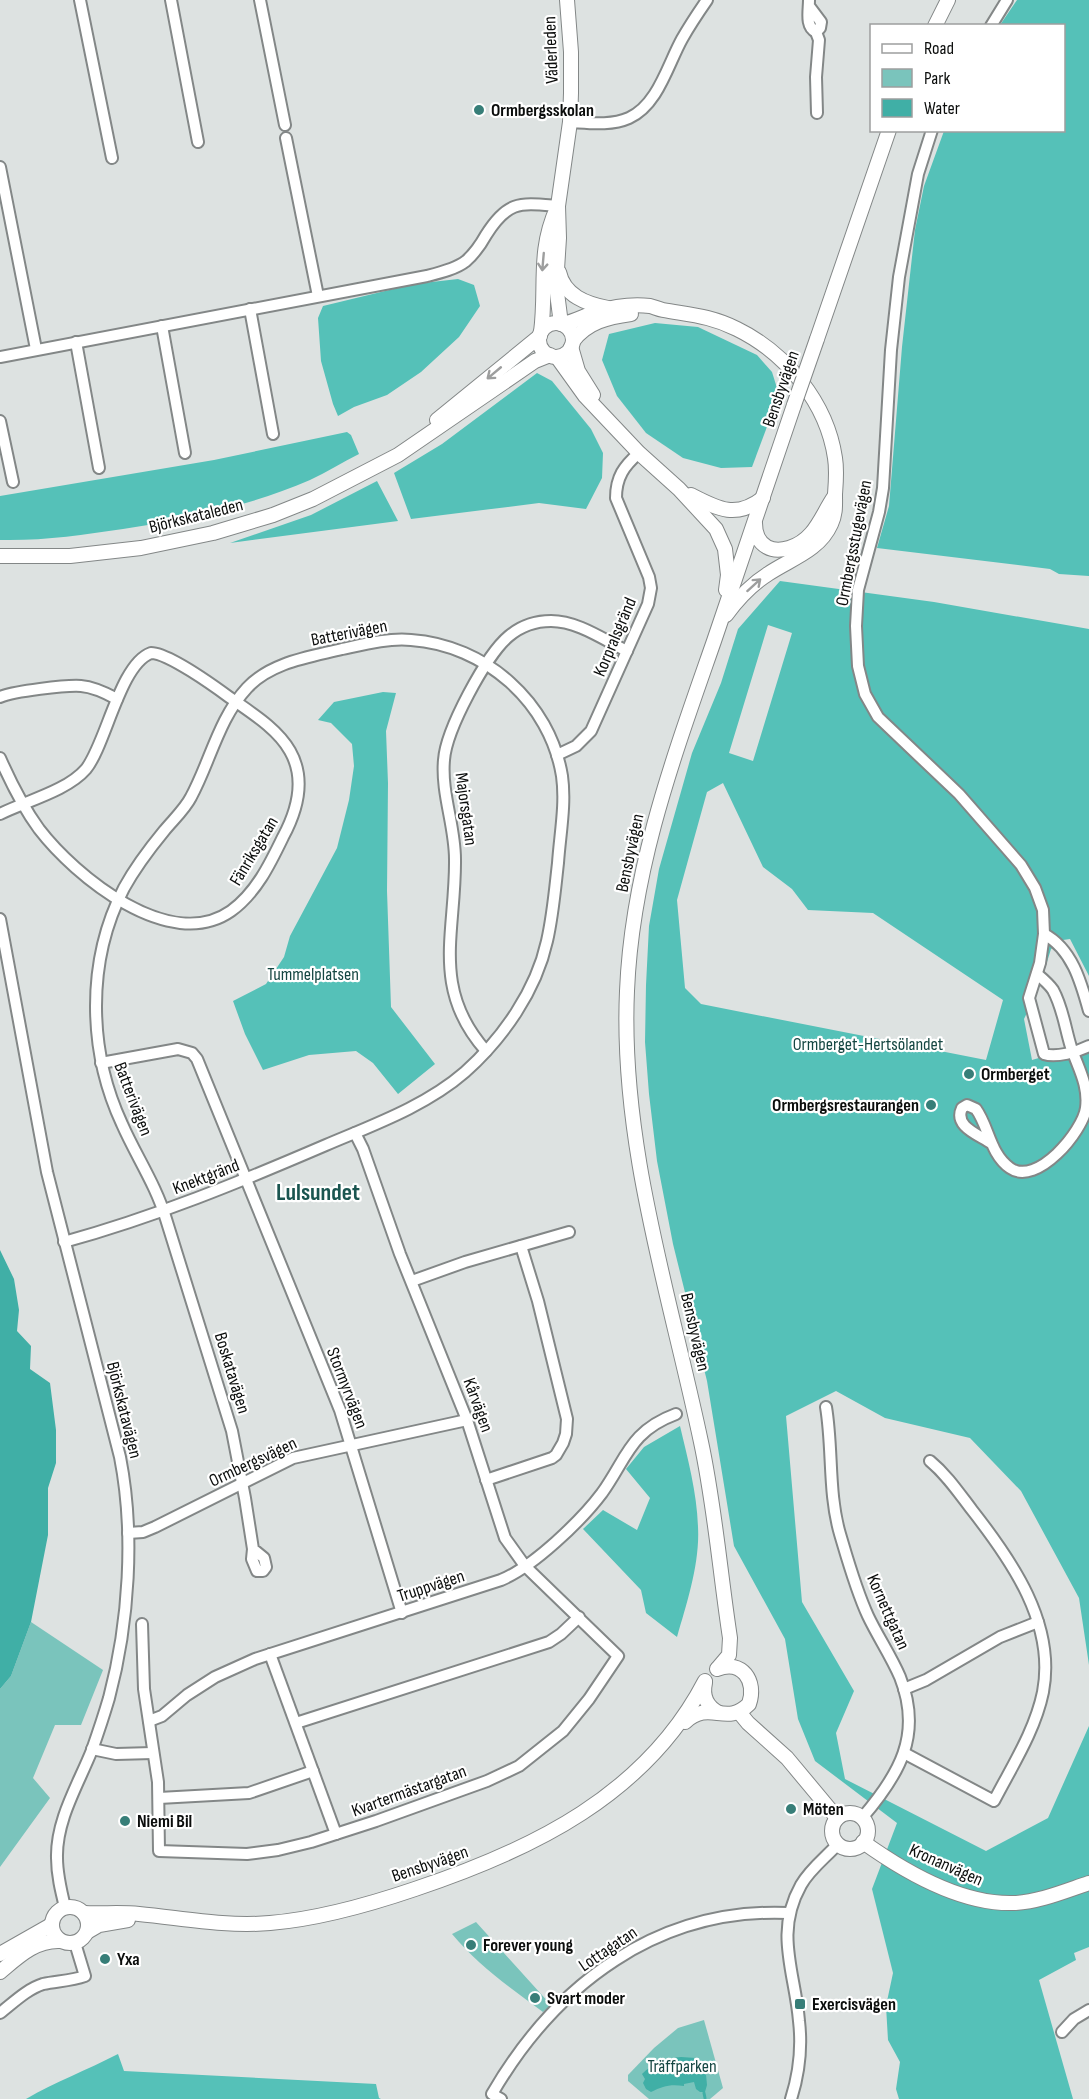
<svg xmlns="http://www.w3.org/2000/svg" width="1089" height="2099" viewBox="0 0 1089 2099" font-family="'Sofia Sans Condensed',sans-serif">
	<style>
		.green { fill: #7ac4bc }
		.forest { fill: #55c1b8; fill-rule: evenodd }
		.water { fill: #40afa6 }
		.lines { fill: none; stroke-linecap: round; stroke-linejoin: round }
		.stream { stroke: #40afa6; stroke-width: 3 }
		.street-casing { stroke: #838787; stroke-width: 14 }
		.secondary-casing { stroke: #838787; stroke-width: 16 }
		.street { stroke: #fff; stroke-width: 10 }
		.secondary { stroke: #fff; stroke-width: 14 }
		.secondary-bridge-casing { stroke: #838787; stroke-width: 16; stroke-linecap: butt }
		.secondary-bridge { stroke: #fff; stroke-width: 14 }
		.oneway { stroke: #9d9e9e }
		.poi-dot { fill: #377e78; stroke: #fff; stroke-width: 2 }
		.labels { text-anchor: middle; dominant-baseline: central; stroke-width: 4.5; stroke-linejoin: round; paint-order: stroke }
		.street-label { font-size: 18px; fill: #0b0d0c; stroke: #fff }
		.poi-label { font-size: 18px; font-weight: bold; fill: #0b0d0c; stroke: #fff; text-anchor: start }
		.park-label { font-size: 18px; fill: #154642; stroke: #fff }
		.district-label { font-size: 24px; font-weight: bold; fill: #1a5550; stroke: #fff }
	</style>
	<rect width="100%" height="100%" fill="#dde2e1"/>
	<g class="green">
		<path d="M31 1622 103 1670 81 1725H55L33 1778 50 1798 0 1867V1689L11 1676Z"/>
		<path d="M476 1922 551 2005 543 2012C510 1988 478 1965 452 1934Z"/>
		<path d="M704 2020 723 2088 710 2099H649L628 2081V2075L654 2048 678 2028Z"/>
	</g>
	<g class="forest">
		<path d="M1017 0H1089V576L1059 574 1050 569 877 548 889 506 902 347 915 230 924 186 944 131 1064 130V26L1000 25Z"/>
		<path d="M458 279 474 285 480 306 459 337 421 372 387 395 354 407 338 416 333 404 321 361 318 318 323 306 414 284Z"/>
		<path d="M655 323 698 327 757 355 772 372 777 388 768 424 752 467 721 468 683 458 646 433 617 396 602 360 609 334Z"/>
		<path d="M537 373 552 381 591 429 603 453 602 478 586 509 539 503 411 519 394 473 442 444Z"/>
		<path d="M347 432 351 435 359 454C343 462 327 472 310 480 250 506 187 519 123 529 82 535 42 541 0 540V496L214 460Z"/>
		<path d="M377 481 398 521 230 543 311 515Z"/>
		<path d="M780 581 934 602 1089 629V976L1070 939 1063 940 1051 949 1039 988 1024 1019 1032 1060 1089 1043V1665L1079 1598 1021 1491 970 1438 885 1418 836 1391 786 1416 802 1602 854 1691 836 1733 845 1779 986 1851 1048 1818 1089 1726V1947L1074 1953 1076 1960 1039 1980 1073 2099H899L896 2089 900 2062 888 2040 886 2006 893 1973 872 1889 897 1823 815 1761 798 1719 785 1639 734 1546 707 1381 673 1244 657 1161 649 1094 645 1042 646 985 649 926 659 869 692 753 721 683 738 629ZM768 625 792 633 753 761 729 753ZM723 783 763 867 792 889 808 910 873 913 1003 1000 986 1060 701 1004 685 988 677 900 707 792Z"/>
		<path d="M383 692 396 693 386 731 388 783 387 891 391 1007 435 1064 398 1094 373 1063 356 1051 309 1055 263 1070 245 1034 233 1001 266 984 284 957 290 936 337 848 349 800 354 766 352 744 331 723 318 720 334 702Z"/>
		<path d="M680 1426C688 1460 697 1493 698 1527 700 1563 687 1603 677 1637L646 1613 641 1590 583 1529 603 1510 637 1530 650 1498 626 1469 644 1447Z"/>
		<path d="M118 2054 124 2071 376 2084 379 2098 381 2099H26C55 2082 87 2070 118 2054Z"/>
	</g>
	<g class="water">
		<path d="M0 1250 14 1279 19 1310 17 1331 31 1346 30 1369 50 1383 56 1430V1463L48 1488V1535L31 1622 11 1676 0 1689Z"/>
		<path d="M681 2057 696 2058 705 2064 707 2085 705 2092H700L696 2089 694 2082 684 2084V2086C670 2084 663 2086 651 2092L646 2089 643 2083 645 2079 642 2074C651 2064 668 2058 681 2057Z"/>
	</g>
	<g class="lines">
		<path class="stream" d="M704 2093 705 2098"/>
		<g class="street-casing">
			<g id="street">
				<path d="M80 0 112 158"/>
				<path d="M171 0 198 142"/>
				<path d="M260 0 285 125"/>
				<path d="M809 0C809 11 805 27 816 32L820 28 821 22 809 6"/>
				<path d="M991 26 1007 0"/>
				<path d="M816 32 819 40 816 77 817 113"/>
				<path d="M570 122C589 123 611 126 629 118 658 105 668 64 682 39 690 25 698 13 707 0"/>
				<path d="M932 130 918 174 899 277 891 350 883 488 879 512 858 590 856 626 858 666 865 694 878 717 959 794 1021 865 1035 888 1043 910 1044 934 1040 963 1029 998 1044 1054C1056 1058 1077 1052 1089 1046"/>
				<path d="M286 138 318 296"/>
				<path d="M0 167 36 349"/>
				<path d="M250 309 273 434"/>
				<path d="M162 326 185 453"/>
				<path d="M76 342 99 468"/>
				<path d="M0 357 427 276C439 273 456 269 466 261 474 254 481 244 486 235 508 200 520 203 558 206"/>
				<path d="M0 421 13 482"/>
				<path d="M0 697C14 691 66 685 81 686 94 687 106 693 117 699"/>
				<path d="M557 755 576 746 591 731 648 604 651 588 649 577 616 498C616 477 624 466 639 453"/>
				<path d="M0 758C11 783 23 807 39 829 75 876 170 954 231 911 256 893 270 864 283 837 297 811 306 779 290 751 277 728 250 712 229 697 214 686 168 653 151 653 120 664 106 744 86 769 67 791 26 801 0 814"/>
				<path d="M0 919 47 1172 120 1457C135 1533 129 1623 109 1698 104 1715 98 1733 92 1750 78 1785 56 1820 57 1858 57 1875 61 1891 65 1907"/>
				<path d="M1044 934C1072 949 1081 982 1089 1011"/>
				<path d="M486 1051C430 988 456 932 455 859 455 826 441 793 444 760 446 730 486 655 509 636 521 626 536 621 551 621 578 621 604 640 627 651"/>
				<path d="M101 1063 178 1049 192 1053 197 1059 340 1410 402 1613"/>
				<path d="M992 1144C980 1135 953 1127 962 1108L967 1105 976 1109C989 1127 990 1154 1010 1168 1037 1187 1083 1131 1086 1108 1089 1085 1078 1068 1071 1047 1065 1028 1063 1008 1053 990 1049 984 1043 979 1037 974"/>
				<path d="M64 1242C155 1217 240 1182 326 1145 373 1125 426 1106 465 1072 503 1038 536 991 547 941 553 915 555 889 558 863 560 834 566 804 562 776 550 702 485 645 411 640 388 638 365 644 342 649 310 657 271 662 247 688 219 718 210 762 191 797 185 809 173 820 164 831 150 848 135 868 124 888 86 961 88 1051 122 1124 136 1156 156 1185 166 1219L232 1431 245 1498 253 1549 252 1559 257 1571H263L266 1567 264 1558 253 1549"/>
				<path d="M412 1281 465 1262 569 1232"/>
				<path d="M826 1407C833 1449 828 1493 840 1534 848 1561 856 1590 868 1616 878 1637 891 1656 900 1677 923 1735 899 1775 862 1818"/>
				<path d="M486 1480 552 1458 556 1455 563 1443 566 1434 567 1419 538 1301 521 1246"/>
				<path d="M128 1533 143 1532 155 1527 293 1458 467 1420"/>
				<path d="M142 1624 144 1689 158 1782 159 1851 247 1854 278 1850 311 1842 376 1821 487 1781 519 1766 563 1731 589 1699 618 1656 525 1566 505 1538 467 1420 400 1254 363 1149 355 1133"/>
				<path d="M270 1654 336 1834"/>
				<path d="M904 1689 926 1680 1000 1637 1038 1622"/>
				<path d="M149 1721 162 1716 187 1695 215 1677 255 1659 501 1580C533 1567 581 1521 602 1493 627 1458 630 1431 676 1414"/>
				<path d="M296 1723 549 1642 561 1634 579 1617"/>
				<path d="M92 1749 116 1754 153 1753"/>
				<path d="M904 1753 994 1801C1012 1766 1035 1731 1043 1692 1056 1624 1012 1561 972 1510 959 1493 947 1475 930 1461"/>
				<path d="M159 1798 249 1793 313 1771"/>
				<path d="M0 2013C13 2003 27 1989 43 1984 57 1981 71 1981 85 1976L75 1943"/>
				<path d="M1062 2032 1074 2019 1089 2010"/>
				<path d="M501 2099 492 2094C556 1984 658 1907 789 1913"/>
				<path d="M791 2099C799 2074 802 2047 799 2021 795 1972 774 1933 801 1885 810 1869 825 1858 838 1844"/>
			</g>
		</g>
		<g class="secondary-casing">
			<g id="secondary">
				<path d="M935 26 948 0"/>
				<path d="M559 272C564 296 587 304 608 308"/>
				<circle cx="556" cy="340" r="17"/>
				<path d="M561 324 556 285 559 238 558 206 570 122 571 93V52L567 0"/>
				<path d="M562 324C574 322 584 316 596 312 612 307 633 304 650 306 654 307 658 309 663 310 691 315 711 316 737 329 786 353 827 403 835 458 837 470 836 481 835 494 835 505 836 513 831 524 819 551 790 559 768 574 752 584 737 600 726 615"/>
				<path d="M541 332C547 287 537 252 557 208"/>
				<path d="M817 339 889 130"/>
				<path d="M573 341C587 322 608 317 631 314"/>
				<path d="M571 347 578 371 593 395"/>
				<path d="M557 357 585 396 639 453 679 489 716 529 725 549 728 575 726 590"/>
				<path d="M437 420 540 336"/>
				<path d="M691 495C718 509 736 519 763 498"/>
				<path d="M755 523C755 532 758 542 767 547 774 551 782 550 789 548 815 540 821 516 834 497"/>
				<path d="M0 556H70L141 548 213 533 273 515 313 499 398 455 535 361 550 355"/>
				<path d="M718 1668 729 1655 730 1638C720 1573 715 1507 701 1442 670 1295 620 1144 627 991 632 868 674 756 714 641 741 562 767 484 794 405"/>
				<path d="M705 1683C702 1696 707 1707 719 1713"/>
				<path d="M739 1712 748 1723 787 1758 837 1818"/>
				<path d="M685 1722C710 1699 726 1727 749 1704 757 1681 742 1659 717 1669"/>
				<circle cx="850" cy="1831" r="18"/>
				<path d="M863 1842C905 1872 961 1905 1014 1903 1039 1902 1065 1891 1089 1883"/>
				<circle cx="70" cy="1925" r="18"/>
				<path d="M84 1913C102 1914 121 1912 139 1914 182 1918 226 1927 270 1923 319 1919 368 1905 415 1889 532 1850 646 1795 705 1681"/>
				<path d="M87 1932 99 1925 128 1920"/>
				<path d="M0 1954 51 1925"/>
				<path d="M0 1972C18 1957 35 1940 60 1941"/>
			</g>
		</g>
		<use href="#street" class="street"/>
		<use href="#secondary" class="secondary"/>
		<g class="secondary-bridge-casing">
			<path id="secondary-bridge" d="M794 405 817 339"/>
		</g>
		<use href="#secondary-bridge" class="secondary-bridge"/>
	</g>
	<defs><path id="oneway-shaft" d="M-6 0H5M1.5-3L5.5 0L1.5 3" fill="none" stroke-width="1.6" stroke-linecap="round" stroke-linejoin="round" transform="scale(1.5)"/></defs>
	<g class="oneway">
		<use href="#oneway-shaft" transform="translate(543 262) rotate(95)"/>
		<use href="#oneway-shaft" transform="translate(494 373) rotate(140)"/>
		<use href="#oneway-shaft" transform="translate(754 585) rotate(-42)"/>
	</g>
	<g class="poi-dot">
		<circle cx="479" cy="110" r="6"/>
		<circle cx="969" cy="1074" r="6"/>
		<circle cx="931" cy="1105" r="6"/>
		<circle cx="791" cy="1809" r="6"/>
		<circle cx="125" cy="1821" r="6"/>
		<circle cx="471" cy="1945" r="6"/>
		<circle cx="105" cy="1959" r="6"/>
		<circle cx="535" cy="1998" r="6"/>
		<rect x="794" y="1998" width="12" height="12" rx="3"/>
	</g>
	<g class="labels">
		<g class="street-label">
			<text transform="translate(551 50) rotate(-92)">Väderleden</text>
			<text transform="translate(781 389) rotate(-71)">Bensbyvägen</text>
			<text transform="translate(196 516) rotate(-14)">Björkskataleden</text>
			<text transform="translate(854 543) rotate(-79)">Ormbergsstugevägen</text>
			<text transform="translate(349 633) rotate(-11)">Batterivägen</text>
			<text transform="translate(615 637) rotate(-67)">Korpralsgränd</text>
			<text transform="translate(466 809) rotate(82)">Majorsgatan</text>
			<text transform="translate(254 851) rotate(-59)">Fänriksgatan</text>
			<text transform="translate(630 853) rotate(-78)">Bensbyvägen</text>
			<text transform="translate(133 1099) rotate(69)">Batterivägen</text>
			<text transform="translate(206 1177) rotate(-21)">Knektgränd</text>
			<text transform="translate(695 1332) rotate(77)">Bensbyvägen</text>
			<text transform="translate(232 1373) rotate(73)">Boskatavägen</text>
			<text transform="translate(347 1388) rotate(69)">Stormyrvägen</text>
			<text transform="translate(478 1405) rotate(70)">Kårvägen</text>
			<text transform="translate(124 1410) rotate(76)">Björkskatavägen</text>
			<text transform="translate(253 1462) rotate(-25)">Ormbergsvägen</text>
			<text transform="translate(431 1586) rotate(-18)">Truppvägen</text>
			<text transform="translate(888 1612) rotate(66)">Kornettgatan</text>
			<text transform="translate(409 1791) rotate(-20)">Kvartermästargatan</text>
			<text transform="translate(430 1864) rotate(-19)">Bensbyvägen</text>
			<text transform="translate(946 1865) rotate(24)">Kronanvägen</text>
			<text transform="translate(608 1949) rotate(-34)">Lottagatan</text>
		</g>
		<g class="poi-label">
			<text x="491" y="110">Ormbergsskolan</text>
			<text x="981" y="1074">Ormberget</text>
			<text x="919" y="1105" text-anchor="end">Ormbergsrestaurangen</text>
			<text x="803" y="1809">Möten</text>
			<text x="137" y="1821">Niemi Bil</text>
			<text x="483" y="1945">Forever young</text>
			<text x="117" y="1959">Yxa</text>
			<text x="547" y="1998">Svart moder</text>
			<text x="812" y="2004">Exercisvägen</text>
		</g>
		<g class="park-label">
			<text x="313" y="974">Tummelplatsen</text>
			<text x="868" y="1044">Ormberget-Hertsölandet</text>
			<text x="682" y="2066">Träffparken</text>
		</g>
		<g class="district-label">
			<text x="318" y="1192">Lulsundet</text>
		</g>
	</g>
	<rect x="870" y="24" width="195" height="108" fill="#ffffff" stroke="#9d9e9e" stroke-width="1.5"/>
	<rect x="882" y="44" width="30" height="9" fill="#ffffff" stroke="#9d9e9e" stroke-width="1.5"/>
	<text x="924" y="54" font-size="18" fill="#0b0d0c">Road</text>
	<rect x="882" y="69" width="30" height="18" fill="#7ac4bc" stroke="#9d9e9e" stroke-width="1.5"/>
	<text x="924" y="84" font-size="18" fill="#0b0d0c">Park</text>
	<rect x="882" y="99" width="30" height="18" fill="#40afa6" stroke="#9d9e9e" stroke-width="1.5"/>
	<text x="924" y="114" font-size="18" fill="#0b0d0c">Water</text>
</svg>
